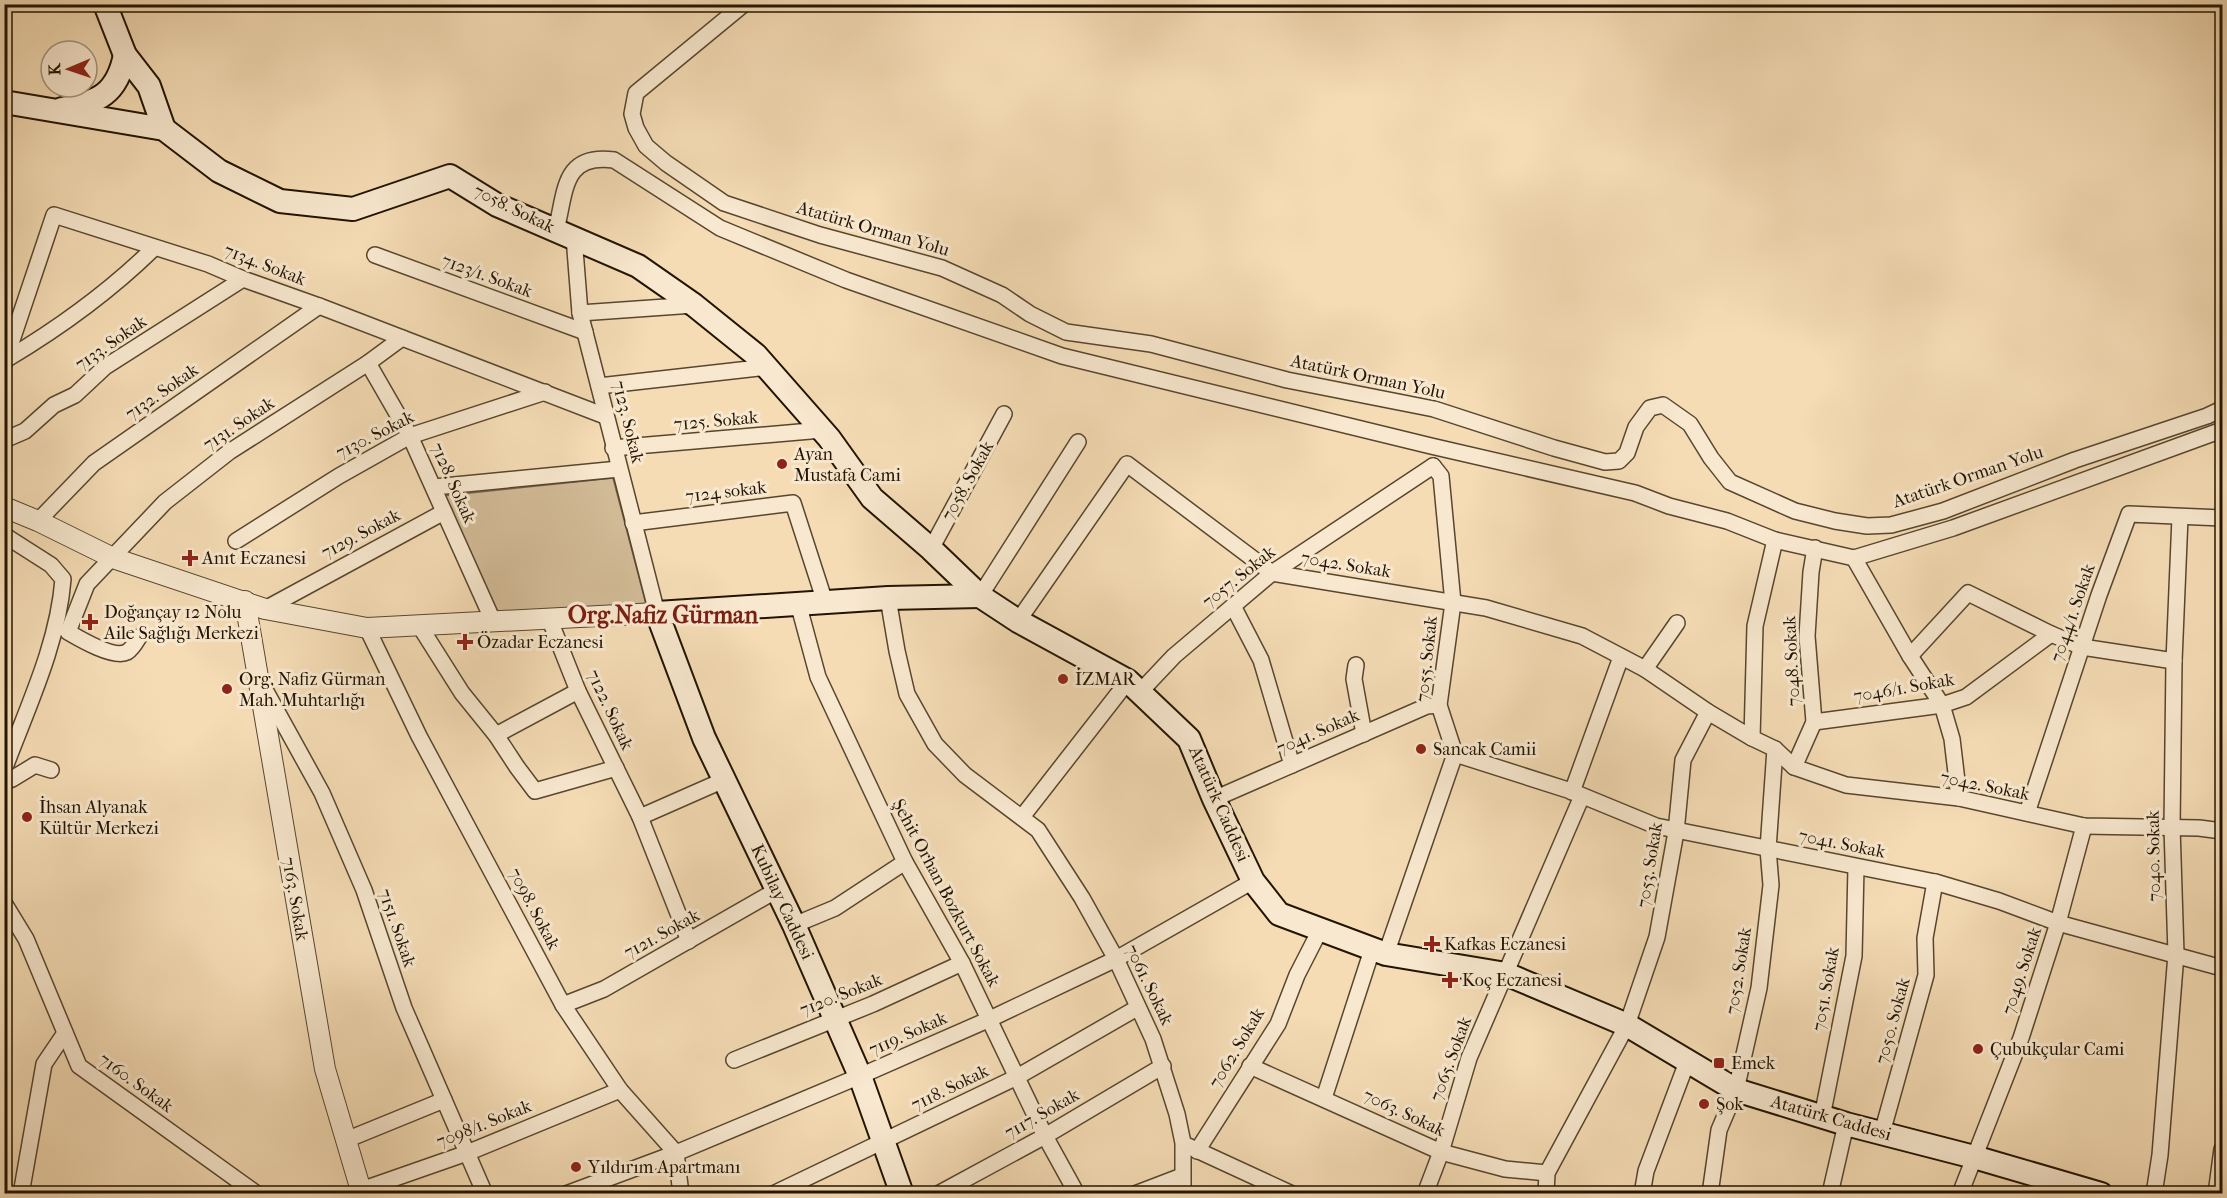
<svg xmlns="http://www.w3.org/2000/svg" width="2227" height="1198" viewBox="0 0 2227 1198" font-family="'IM FELL French Canon',serif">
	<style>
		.green { fill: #d1ba96; stroke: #7a674c; stroke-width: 1.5 }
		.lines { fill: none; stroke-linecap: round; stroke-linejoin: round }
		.minor-casing { stroke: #57462e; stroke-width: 18 }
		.tertiary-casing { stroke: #57462e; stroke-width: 22 }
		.secondary-casing { stroke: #221401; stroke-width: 26 }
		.minor { stroke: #f8e8cf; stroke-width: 15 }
		.tertiary { stroke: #f8e8cf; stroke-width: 20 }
		.secondary { stroke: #f8e8cf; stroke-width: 22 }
		.poi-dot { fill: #8f2418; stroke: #f8e8cf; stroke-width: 2 }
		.labels { text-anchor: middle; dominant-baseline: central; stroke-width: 6; stroke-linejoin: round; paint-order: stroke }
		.street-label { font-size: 18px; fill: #221401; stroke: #f8e8cf }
		.poi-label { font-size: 18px; fill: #221401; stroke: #f8e8cf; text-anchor: start }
		.district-label { font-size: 24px; font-weight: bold; fill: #7a1f14; stroke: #f8e8cf }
	</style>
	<rect width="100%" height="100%" fill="#f5dcb5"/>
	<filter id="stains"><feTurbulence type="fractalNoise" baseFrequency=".00333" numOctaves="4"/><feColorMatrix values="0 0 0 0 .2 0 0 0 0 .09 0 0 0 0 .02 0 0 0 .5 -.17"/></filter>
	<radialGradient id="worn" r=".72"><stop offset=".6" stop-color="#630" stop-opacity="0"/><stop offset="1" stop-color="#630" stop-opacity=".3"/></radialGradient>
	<path class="green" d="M613 478 646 604 494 614 442 496Z"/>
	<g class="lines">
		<g class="minor-casing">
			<g id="minor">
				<path d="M744 4 636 93 632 114 636 128 646 146 666 163 724 203 820 235 942 268 1002 295 1030 314 1066 332 1151 344 1287 380 1434 409 1554 448 1605 462 1619 461 1627 453 1636 427 1650 408 1663 405 1690 424 1711 458 1730 482 1795 511 1835 521 1867 526 1891 525 1943 511 2075 460 2207 416 2222 409"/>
				<path d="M556 230C566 192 562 153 614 160L720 228 846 280 1062 356 1431 446 1635 493 1669 506 1727 521 1775 540 1854 558 1953 528 2222 430"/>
				<path d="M574 237 580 313 657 613"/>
				<path d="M375 255 585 332"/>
				<path d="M580 313 694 305"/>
				<path d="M7 359C59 328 110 291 154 248"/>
				<path d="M368 363 410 436 494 623"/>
				<path d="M4 364 54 215 208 264 243 279 319 306 605 416"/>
				<path d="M599 386 767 367"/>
				<path d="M4 440 25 431 54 405 75 395 105 367 243 279"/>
				<path d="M613 448 822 430"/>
				<path d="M434 487 619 469"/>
				<path d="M38 521 94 463 319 306"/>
				<path d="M633 523 793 503 825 602"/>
				<path d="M4 535 51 565 63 579C58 645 27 708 4 770"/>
				<path d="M236 541 339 476 410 436 545 392"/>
				<path d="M931 549 1004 414"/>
				<path d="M1854 558 1910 656 1942 705 1952 739 1959 798"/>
				<path d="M980 596 1078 442"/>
				<path d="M888 598 897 651 907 694 935 744 965 775 1038 830 1082 898 1116 959 1153 1039 1177 1114 1183 1143V1194"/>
				<path d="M798 603 818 677 905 862 962 963 1045 1136 1077 1194"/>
				<path d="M1233 606 1261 660 1292 765"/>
				<path d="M265 609 444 512"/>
				<path d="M549 618 578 691 640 817 689 941"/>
				<path d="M1018 621 1127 464 1272 573 1486 608 1582 636 1645 669 1708 712 1752 738 1775 749 1794 767 1846 785 1959 798 2084 826 2199 828 2222 831"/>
				<path d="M419 625 462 693 496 735 517 767 535 791 616 768"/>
				<path d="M367 628 419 736 563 1005 620 1090 676 1153 681 1194"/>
				<path d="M139 637C136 642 132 649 127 652 114 659 80 639 68 632L87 584 165 502 229 452 368 363 402 338"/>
				<path d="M1910 656 1968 593 2051 634 2082 647 2174 661"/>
				<path d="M1356 665 1354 679 1364 734"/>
				<path d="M1645 669 1677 623"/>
				<path d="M263 686 322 793 364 890 404 1008 485 1194"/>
				<path d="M1140 692 1174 656 1272 573 1433 466"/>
				<path d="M1814 722 1942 705 1966 697 2051 634"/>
				<path d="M496 735 578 691"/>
				<path d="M1752 738 1755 626 1775 540"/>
				<path d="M1455 754 1571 791 1656 826 1935 882 1999 901 2058 923 2222 968"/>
				<path d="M1794 767 1814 722 1807 636 1811 572 1815 548"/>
				<path d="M4 782 12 779 35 765 51 770"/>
				<path d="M1572 792 1621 657"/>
				<path d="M1214 799 1427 706 1439 705"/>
				<path d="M2027 813 2099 595 2129 514 2222 518"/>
				<path d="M640 817 724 780"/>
				<path d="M1022 817 1128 681"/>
				<path d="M4 903 26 939 79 1066 257 1194"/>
				<path d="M794 925 835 908 905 862"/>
				<path d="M1386 954 1455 754 1439 705 1453 603 1441 476 1433 466"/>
				<path d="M563 1005 604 989 777 890"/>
				<path d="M734 1060 873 1004 962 963"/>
				<path d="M1250 1066 1441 1152 1505 1169 1547 1173"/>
				<path d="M1324 1098 1372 950"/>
				<path d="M1822 1117 1854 956 1856 867"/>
				<path d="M1882 1133 1926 975 1925 938 1935 882"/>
				<path d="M346 1140 444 1100"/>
				<path d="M1188 1146 1292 1194"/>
				<path d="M1197 1151 1278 1024 1297 975 1320 930"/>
				<path d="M361 1190 467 1153 620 1090"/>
				<path d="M21 1194 44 1064 65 1033"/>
				<path d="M566 1194 676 1153 860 1076 990 1019 1116 959 1253 881"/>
				<path d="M773 1194 1017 1077 1137 1008"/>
				<path d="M938 1194 1045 1136 1163 1066"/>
				<path d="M1135 1194 1182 1176"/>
				<path d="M1425 1194 1441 1152 1469 1058 1582 796"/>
				<path d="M1546 1194 1547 1173 1627 1025 1657 937 1676 832 1683 760 1708 712"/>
				<path d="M1642 1194 1646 1171 1687 1062"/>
				<path d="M1710 1194 1719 1130 1736 1090 1759 988 1771 885 1768 849 1775 749"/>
				<path d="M1830 1194 1846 1124"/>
				<path d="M1960 1194 2021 1038 2058 923 2084 826"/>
				<path d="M2154 1194 2160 1155 2176 954 2172 827 2174 661 2180 517"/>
				<path d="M2216 1194 2222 1149"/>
			</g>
		</g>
		<g class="tertiary-casing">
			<g id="tertiary">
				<path d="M4 507 38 521 113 558 265 609 367 628 657 613"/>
				<path d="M245 601 325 1069 362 1194"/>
			</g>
		</g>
		<g class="secondary-casing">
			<g id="secondary">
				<path d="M105 4 125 55 149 86 164 129"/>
				<path d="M4 102 164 129 219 171 280 201 353 209 450 176 497 205 638 266 694 305 756 355 829 438 872 498 931 549 980 596 1018 621 1128 681 1189 739 1214 799 1253 881 1279 914 1386 954 1506 974 1627 1025 1736 1090 1846 1124 1974 1157 2101 1194"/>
				<path d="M62 109C99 102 117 94 125 55"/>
				<path d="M902 1194 860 1076 794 925 704 738 657 613 888 598 980 596"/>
			</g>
		</g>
		<use href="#minor" class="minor"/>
		<use href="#tertiary" class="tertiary"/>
		<use href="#secondary" class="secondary"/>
	</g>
	<g class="poi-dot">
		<circle cx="782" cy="464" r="6"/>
		<path d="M187 549h6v6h6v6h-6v6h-6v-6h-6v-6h6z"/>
		<path d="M87 613h6v6h6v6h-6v6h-6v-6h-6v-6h6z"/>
		<path d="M462 633h6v6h6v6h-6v6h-6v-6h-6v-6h6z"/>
		<circle cx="1063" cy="679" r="6"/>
		<circle cx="227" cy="689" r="6"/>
		<circle cx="1421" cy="749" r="6"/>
		<circle cx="27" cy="817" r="6"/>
		<path d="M1429 935h6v6h6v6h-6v6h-6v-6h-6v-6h6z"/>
		<path d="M1447 971h6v6h6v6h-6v6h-6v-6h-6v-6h6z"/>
		<circle cx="1978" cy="1049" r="6"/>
		<rect x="1713" y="1057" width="12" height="12" rx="3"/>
		<circle cx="1704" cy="1104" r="6"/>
		<circle cx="576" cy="1167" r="6"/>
	</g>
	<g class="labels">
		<g class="street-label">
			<text transform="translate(514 209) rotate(26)">7058. Sokak</text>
			<text transform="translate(873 229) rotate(16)">Atatürk Orman Yolu</text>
			<text transform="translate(265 265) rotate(21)">7134. Sokak</text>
			<text transform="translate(487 276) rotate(20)">7123/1. Sokak</text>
			<text transform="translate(111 343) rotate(-35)">7133. Sokak</text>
			<text transform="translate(1368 377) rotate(12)">Atatürk Orman Yolu</text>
			<text transform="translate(162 392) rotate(-35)">7132. Sokak</text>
			<text transform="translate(716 421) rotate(-5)">7125. Sokak</text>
			<text transform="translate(628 422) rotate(76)">7123. Sokak</text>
			<text transform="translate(239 424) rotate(-34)">7131. Sokak</text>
			<text transform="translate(375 435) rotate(-27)">7130. Sokak</text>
			<text transform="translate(1968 477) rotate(-19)">Atatürk Orman Yolu</text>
			<text transform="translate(968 481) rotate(-61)">7058. Sokak</text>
			<text transform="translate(453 483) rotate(66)">7128. Sokak</text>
			<text transform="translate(726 492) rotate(-7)">7124 sokak</text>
			<text transform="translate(361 534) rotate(-28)">7129. Sokak</text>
			<text transform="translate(1346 565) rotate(9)">7042. Sokak</text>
			<text transform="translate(1239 577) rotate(-39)">7057. Sokak</text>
			<text transform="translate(2073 613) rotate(-71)">7044/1. Sokak</text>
			<text transform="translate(1427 659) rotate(-84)">7055. Sokak</text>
			<text transform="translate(1792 661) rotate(-93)">7048. Sokak</text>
			<text transform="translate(1904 688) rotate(-10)">7046/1. Sokak</text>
			<text transform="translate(610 710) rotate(65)">7122. Sokak</text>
			<text transform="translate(1318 732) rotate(-24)">7041. Sokak</text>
			<text transform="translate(1985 786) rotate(11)">7042. Sokak</text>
			<text transform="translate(1219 804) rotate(66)">Atatürk Caddesi</text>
			<text transform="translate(1842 844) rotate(11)">7041. Sokak</text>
			<text transform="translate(2154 856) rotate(-91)">7040. Sokak</text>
			<text transform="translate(1650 865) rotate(-81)">7053. Sokak</text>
			<text transform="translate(946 893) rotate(62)">Şehit Orhan Bozkurt Sokak</text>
			<text transform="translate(295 899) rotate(80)">7163. Sokak</text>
			<text transform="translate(782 902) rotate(65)">Kubilay Caddesi</text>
			<text transform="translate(534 909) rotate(62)">7098. Sokak</text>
			<text transform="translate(397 928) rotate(71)">7151. Sokak</text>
			<text transform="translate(662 934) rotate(-29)">7121. Sokak</text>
			<text transform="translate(1739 971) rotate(-81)">7052. Sokak</text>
			<text transform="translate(2022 971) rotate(-72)">7049. Sokak</text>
			<text transform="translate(1149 985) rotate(64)">7061. Sokak</text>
			<text transform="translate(1826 989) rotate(-80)">7051. Sokak</text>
			<text transform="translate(841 995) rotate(-22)">7120. Sokak</text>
			<text transform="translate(1893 1021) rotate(-75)">7050. Sokak</text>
			<text transform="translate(908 1034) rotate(-24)">7119. Sokak</text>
			<text transform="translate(1237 1048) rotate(-59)">7062. Sokak</text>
			<text transform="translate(1451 1059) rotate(-70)">7065. Sokak</text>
			<text transform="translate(136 1083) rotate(36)">7160. Sokak</text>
			<text transform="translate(950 1088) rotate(-26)">7118. Sokak</text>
			<text transform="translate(1404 1113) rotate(25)">7063. Sokak</text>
			<text transform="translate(1042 1114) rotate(-30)">7117. Sokak</text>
			<text transform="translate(1831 1118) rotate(16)">Atatürk Caddesi</text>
			<text transform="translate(484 1124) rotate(-22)">7098/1. Sokak</text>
		</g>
		<g class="poi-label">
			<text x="794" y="454">Ayan<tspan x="794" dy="21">Mustafa Cami</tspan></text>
			<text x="202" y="558">Anıt Eczanesi</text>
			<text x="104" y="612">Doğançay 12 Nolu<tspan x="104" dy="21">Aile Sağlığı Merkezi</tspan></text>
			<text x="477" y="642">Özadar Eczanesi</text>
			<text x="239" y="679">Org. Nafiz Gürman<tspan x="239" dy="21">Mah. Muhtarlığı</tspan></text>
			<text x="1075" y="679">İZMAR</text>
			<text x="1433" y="749">Sancak Camii</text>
			<text x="39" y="807">İhsan Alyanak<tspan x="39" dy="21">Kültür Merkezi</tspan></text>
			<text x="1444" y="944">Kafkas Eczanesi</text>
			<text x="1462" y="980">Koç Eczanesi</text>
			<text x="1990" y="1049">Çubukçular Cami</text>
			<text x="1731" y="1063">Emek</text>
			<text x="1716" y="1104">Şok</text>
			<text x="588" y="1167">Yıldırım Apartmanı</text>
		</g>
		<g class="district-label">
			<text x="663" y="615">Org.Nafiz Gürman</text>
		</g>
	</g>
	<rect width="2227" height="1198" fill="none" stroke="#f5dcb5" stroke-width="24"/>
	<rect x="6" y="6" width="2215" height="1186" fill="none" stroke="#221401" stroke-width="3"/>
	<rect x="12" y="12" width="2203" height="1174" fill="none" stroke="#221401" stroke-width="1.5"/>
	<g transform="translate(69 69) rotate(268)"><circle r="28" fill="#f8e8cf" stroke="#a2937d" stroke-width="1.5"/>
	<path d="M0-4.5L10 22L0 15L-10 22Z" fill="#8f2418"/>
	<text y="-9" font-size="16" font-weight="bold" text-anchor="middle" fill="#221401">K</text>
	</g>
	<rect width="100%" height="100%" filter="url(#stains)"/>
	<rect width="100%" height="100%" fill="url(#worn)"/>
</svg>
